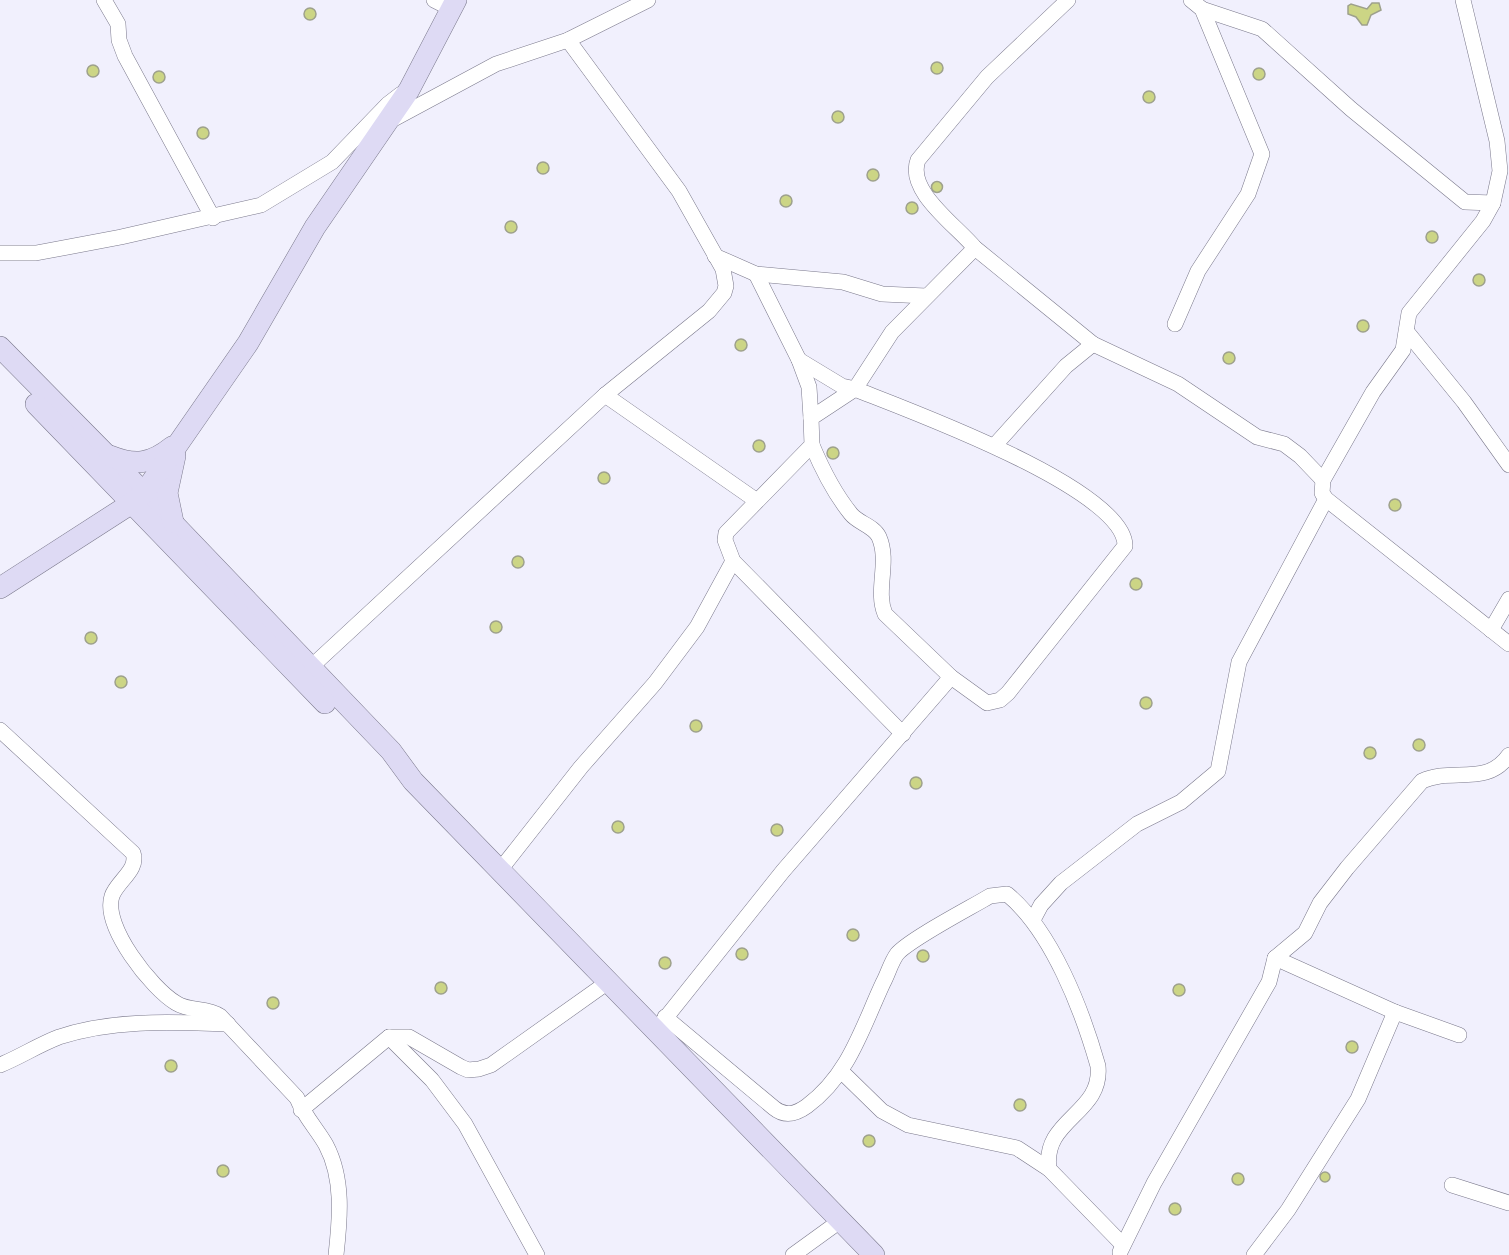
<svg xmlns="http://www.w3.org/2000/svg" width="1509" height="1255" viewBox="0 0 1509 1255" font-family="Mulish,sans-serif">
	<style>
		.building { fill: #ccd585; stroke: #9ea18c; stroke-width: 1.5 }
		.lines { fill: none; stroke-linecap: round; stroke-linejoin: round }
		.street-casing { stroke: #7a788b; stroke-width: 16 }
		.secondary-casing { stroke: #7a788b; stroke-width: 22 }
		.street { stroke: #fff; stroke-width: 15 }
		.secondary { stroke: #dedaf4; stroke-width: 21 }
	</style>
	<rect width="100%" height="100%" fill="#f1f0fd"/>
	<g class="building">
		<path d="M1372 3H1379L1381 10 1371 15 1367 25H1362L1356 17 1348 14V6L1351 4 1367 9Z"/>
		<circle cx="310" cy="14" r="6"/>
		<circle cx="937" cy="68" r="6"/>
		<circle cx="93" cy="71" r="6"/>
		<circle cx="1259" cy="74" r="6"/>
		<circle cx="159" cy="77" r="6"/>
		<circle cx="1149" cy="97" r="6"/>
		<circle cx="838" cy="117" r="6"/>
		<circle cx="203" cy="133" r="6"/>
		<circle cx="543" cy="168" r="6"/>
		<circle cx="873" cy="175" r="6"/>
		<circle cx="937" cy="187" r="5.5"/>
		<circle cx="786" cy="201" r="6"/>
		<circle cx="912" cy="208" r="6"/>
		<circle cx="511" cy="227" r="6"/>
		<circle cx="1432" cy="237" r="6"/>
		<circle cx="1479" cy="280" r="6"/>
		<circle cx="1363" cy="326" r="6"/>
		<circle cx="741" cy="345" r="6"/>
		<circle cx="1229" cy="358" r="6"/>
		<circle cx="759" cy="446" r="6"/>
		<circle cx="833" cy="453" r="6"/>
		<circle cx="604" cy="478" r="6"/>
		<circle cx="1395" cy="505" r="6"/>
		<circle cx="518" cy="562" r="6"/>
		<circle cx="1136" cy="584" r="6"/>
		<circle cx="496" cy="627" r="6"/>
		<circle cx="91" cy="638" r="6"/>
		<circle cx="121" cy="682" r="6"/>
		<circle cx="1146" cy="703" r="6"/>
		<circle cx="696" cy="726" r="6"/>
		<circle cx="1419" cy="745" r="6"/>
		<circle cx="1370" cy="753" r="6"/>
		<circle cx="916" cy="783" r="6"/>
		<circle cx="618" cy="827" r="6"/>
		<circle cx="777" cy="830" r="6"/>
		<circle cx="853" cy="935" r="6"/>
		<circle cx="742" cy="954" r="6"/>
		<circle cx="923" cy="956" r="6"/>
		<circle cx="665" cy="963" r="6"/>
		<circle cx="441" cy="988" r="6"/>
		<circle cx="1179" cy="990" r="6"/>
		<circle cx="273" cy="1003" r="6"/>
		<circle cx="1352" cy="1047" r="6"/>
		<circle cx="171" cy="1066" r="6"/>
		<circle cx="1020" cy="1105" r="6"/>
		<circle cx="869" cy="1141" r="6"/>
		<circle cx="223" cy="1171" r="6"/>
		<circle cx="1325" cy="1177" r="5"/>
		<circle cx="1238" cy="1179" r="6"/>
		<circle cx="1175" cy="1209" r="6"/>
	</g>
	<g class="lines">
		<g class="street-casing">
			<g id="street">
				<path d="M104 0 118 24 119 40 125 56 213 218"/>
				<path d="M434 0 452 9"/>
				<path d="M1068 0 987 77 918 160C906 191 956 225 975 248L1093 344 1178 384 1257 437 1284 444 1300 456 1323 480"/>
				<path d="M1463 0 1497 141 1500 171 1493 203 1483 221 1409 313 1403 350 1373 392 1323 480 1322 493 1326 499 1509 644"/>
				<path d="M1202 9 1262 29 1351 109 1465 202 1493 203"/>
				<path d="M390 121 496 64 568 40 648 0"/>
				<path d="M0 253H36L121 237 261 205 332 162 388 104 401 94"/>
				<path d="M715 256 756 274 843 282 882 294 926 296"/>
				<path d="M756 274 799 360 809 387 811 418"/>
				<path d="M1175 324 1198 271 1248 194 1262 154 1202 9 1191 0"/>
				<path d="M1407 332 1464 402 1509 465"/>
				<path d="M799 360 842 386 855 389C905 409 1126 489 1125 546L1008 693 1000 700 987 703 951 677 885 614C875 590 890 562 879 537 874 526 858 523 851 514 834 493 822 469 812 445"/>
				<path d="M605 395 757 501"/>
				<path d="M995 445 1066 366 1093 344"/>
				<path d="M1491 630 1509 599"/>
				<path d="M306 675 311 667 605 395 709 311 724 293 726 286 723 269 679 191 568 40"/>
				<path d="M0 730 133 853C139 870 117 881 112 896 102 926 152 989 176 1003 190 1012 206 1007 220 1016L297 1098C304 1116 317 1129 326 1145 344 1179 340 1219 336 1255"/>
				<path d="M903 734 733 561 725 540 726 533 812 445 811 418 855 389 892 332 975 248"/>
				<path d="M500 870 581 767 655 683 697 627 733 561"/>
				<path d="M1033 920 1041 905 1061 883 1137 824 1181 802 1218 771 1239 662 1326 499"/>
				<path d="M1275 958 1395 1012 1459 1035"/>
				<path d="M665 1017 774 1108C785 1117 796 1114 807 1106 849 1075 862 1028 883 983 888 974 891 962 897 954 910 939 970 908 990 896L1007 894C1052 931 1082 1010 1098 1066 1103 1114 1042 1119 1049 1169L1123 1245"/>
				<path d="M660 1025 783 871 951 677"/>
				<path d="M389 1037 432 1080 465 1124 537 1255"/>
				<path d="M0 1065C20 1057 38 1045 59 1037 113 1019 172 1022 228 1024"/>
				<path d="M841 1071 882 1111 908 1125 1017 1148 1049 1169"/>
				<path d="M301 1110 389 1037H409L461 1067 468 1070 479 1069 491 1065 608 982"/>
				<path d="M1452 1185 1509 1203"/>
				<path d="M1120 1252 1154 1183 1269 982 1275 958 1305 933 1320 903 1347 868 1422 781C1452 767 1487 787 1509 755"/>
				<path d="M793 1255 840 1221"/>
				<path d="M1254 1255 1288 1210 1358 1099 1395 1012"/>
			</g>
		</g>
		<g class="secondary-casing">
			<g id="secondary">
				<path d="M0 347 144 493 391 751 413 781 874 1255"/>
				<path d="M36 404 325 703"/>
				<path d="M110 456C135 466 151 464 172 447"/>
				<path d="M173 522 167 493 175 456"/>
				<path d="M0 588 132 503 144 493 248 343 315 227 409 90 456 0"/>
			</g>
		</g>
		<use href="#street" class="street"/>
		<use href="#secondary" class="secondary"/>
	</g>
</svg>
